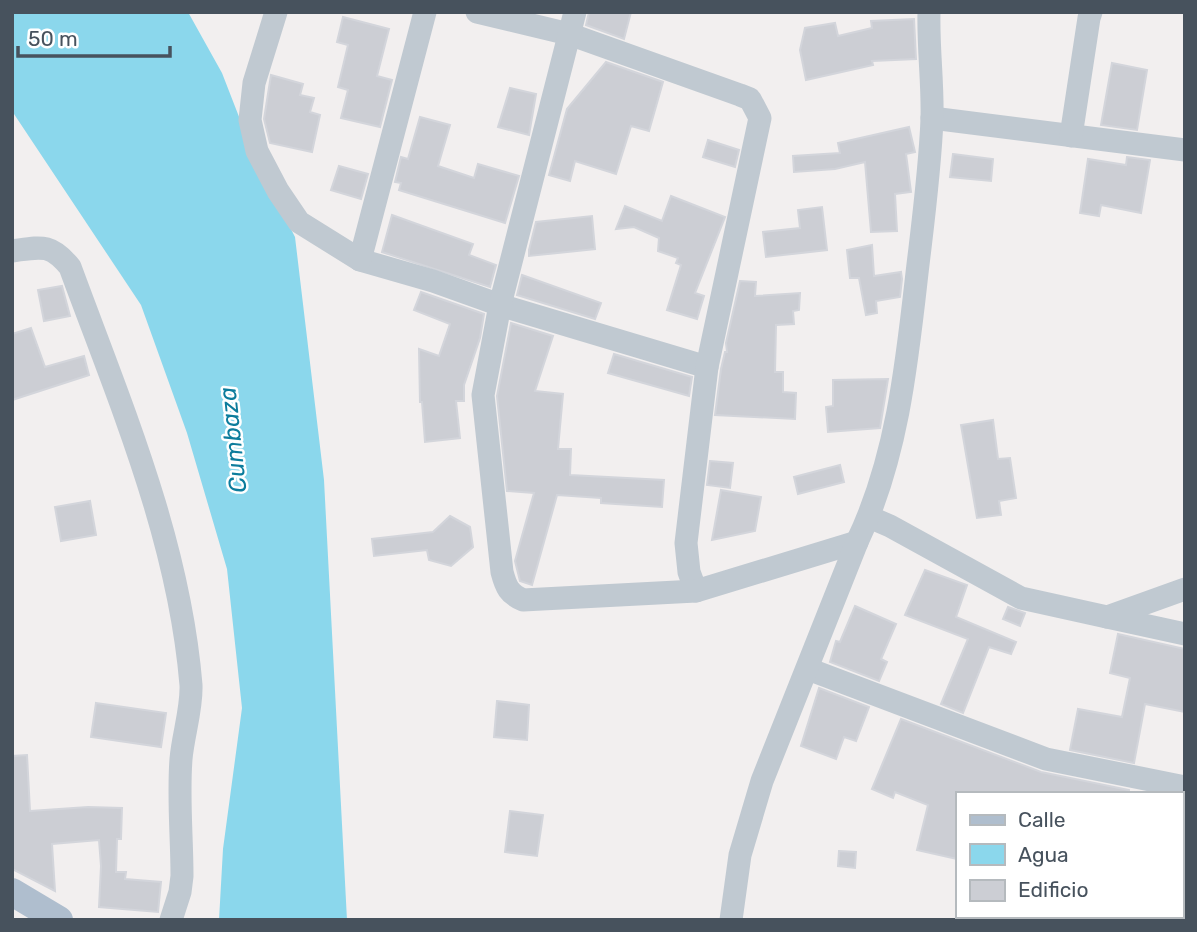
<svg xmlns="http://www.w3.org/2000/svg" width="1197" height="932" viewBox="0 0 1197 932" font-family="Rubik,sans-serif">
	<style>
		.water { fill: #8bd7ec }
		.building { fill: #ccced4; stroke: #d3d5db; stroke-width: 2 }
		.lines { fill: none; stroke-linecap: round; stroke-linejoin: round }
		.minor { stroke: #c0c9d1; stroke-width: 23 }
		.major { stroke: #afbece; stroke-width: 28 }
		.labels { text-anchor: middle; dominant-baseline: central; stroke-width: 5; stroke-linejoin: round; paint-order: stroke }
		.water-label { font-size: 24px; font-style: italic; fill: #0c7c9c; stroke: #fff }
	</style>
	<rect width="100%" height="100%" fill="#f2efef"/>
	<path class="water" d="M12 12H188L222 73 255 158 295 237 324 480 347 920H219L223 849 242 708 227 569 187 433 141 305 12 111Z"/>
	<g class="building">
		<path d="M589 12H631L624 39 586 25Z"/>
		<path d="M343 17 389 29 377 76 392 80 380 127 341 118 348 90 338 87 348 45 337 42Z"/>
		<path d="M914 19 916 59 872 61 873 65 806 80 800 50 805 28 835 23 838 36 872 28 871 21Z"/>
		<path d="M606 62 663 82 649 131 631 126 616 174 575 161 570 181 549 175 567 109Z"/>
		<path d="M1112 63 1147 70 1137 130 1101 125Z"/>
		<path d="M271 75 303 84 300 95 314 98 310 112 320 115 312 152 270 143 264 119Z"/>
		<path d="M510 88 536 94 529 135 498 127Z"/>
		<path d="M420 117 450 125 438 166 474 178 478 164 519 176 505 223 399 190 401 183 395 182 401 157 408 159Z"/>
		<path d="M909 127 915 152 906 154 911 192 895 194 897 231 871 232 865 162 835 169 794 172 793 156 840 153 838 143Z"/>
		<path d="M708 140 739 150 735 167 703 157Z"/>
		<path d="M953 154 993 159 991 181 950 177Z"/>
		<path d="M1127 157 1150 160 1141 213 1101 205 1099 216 1080 213 1088 159 1126 165Z"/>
		<path d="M339 166 368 174 361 199 331 190Z"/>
		<path d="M671 196 725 217 695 293 704 296 697 319 667 310 681 265 676 263 678 258 658 251 659 238 634 227 616 229 625 206 662 221Z"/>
		<path d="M822 207 827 250 766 257 763 232 800 228 798 210Z"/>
		<path d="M392 215 473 244 469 255 496 265 490 287 382 252Z"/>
		<path d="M592 216 595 249 529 256V250L536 222Z"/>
		<path d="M872 245 874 276 901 272 902 279 900 297 876 301 877 313 866 315 859 278H850L847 250Z"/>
		<path d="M522 275 601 303 595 319 517 295Z"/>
		<path d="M740 281 756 282 755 296 800 293 799 310 793 311 794 324 776 325 775 372H783V392L796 393 795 419 715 415 721 369 725 352H727L726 343Z"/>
		<path d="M62 286 70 316 44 321 38 290Z"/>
		<path d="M421 292 484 314 480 338 464 385V401H456L460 438 425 442 422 402H420L419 349 439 356 450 324 414 310Z"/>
		<path d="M511 323 553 336 535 391 563 394 558 449H571L570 475 664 480 662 507 601 503V498L557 495 532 585 520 581 515 561 534 493 507 491 497 396Z"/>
		<path d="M31 328 45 367 84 356 89 375 12 400V334Z"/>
		<path d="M614 354 692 377 689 396 608 373Z"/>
		<path d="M888 379 880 428 828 432 826 407 833 406V380Z"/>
		<path d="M993 420 998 459 1010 458 1016 498 999 501 1001 515 977 518 961 425Z"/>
		<path d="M710 461 733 463 730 488 707 485Z"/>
		<path d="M840 465 844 482 798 494 794 477Z"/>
		<path d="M721 490 761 497 755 531 712 540Z"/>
		<path d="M90 501 96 535 61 541 55 507Z"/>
		<path d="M450 516 470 527 473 547 451 566 429 560 427 550 374 556 372 539 433 532Z"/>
		<path d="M925 570 967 585 956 617 1016 642 1011 654 989 647 963 713 941 704 968 639 905 615Z"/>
		<path d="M855 606 896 624 881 659 887 662 879 681 830 662 836 641 840 642Z"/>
		<path d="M1008 607 1025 613 1020 626 1003 619Z"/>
		<path d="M1118 634 1185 649V712L1145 704 1134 763 1070 750 1078 709 1122 717 1130 678 1110 673Z"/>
		<path d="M819 688 869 707 856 741 844 737 836 759 801 746Z"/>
		<path d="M497 701 529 705 527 740 494 737Z"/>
		<path d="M96 703 166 713 161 747 91 737Z"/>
		<path d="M901 719 1041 772 1129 790V794H957V859L917 850 928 805 895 792 893 798 872 789Z"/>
		<path d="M27 755 30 811 88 807 122 808 121 839H117L116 872H126L125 879 161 882 158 912 99 907 101 866 99 840 52 844 55 891 12 869V756Z"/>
		<path d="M510 811 543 815 537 856 505 852Z"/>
		<path d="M839 851 856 852 855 868 838 866Z"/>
	</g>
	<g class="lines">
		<g class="minor">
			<path d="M276 12 254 83 250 120 257 151 278 191 299 222 360 260 433 281 500 305 707 367"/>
			<path d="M477 12 569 34 740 95 750 99 760 118 707 367 686 543 689 572 696 591"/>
			<path d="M575 12 500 305 483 395 502 572C506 587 509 594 523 600L696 591 857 542"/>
			<path d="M932 118 1185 150"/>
			<path d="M1071 136 1089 18 1091 12"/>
			<path d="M12 251C41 247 50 243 70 267 120 403 179 539 191 685 192 709 183 735 181 759 178 797 182 838 182 876L180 892 171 920"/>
			<path d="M360 260 425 12"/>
			<path d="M869 517 890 526 1021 598 1107 617 1185 589"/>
			<path d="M1107 617 1185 634"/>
			<path d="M808 669 1046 759 1185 787"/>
			<path d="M731 920 740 855 762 781 857 542C897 459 907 363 917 273 923 222 930 170 932 119 933 83 928 48 929 12"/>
		</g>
		<path class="major" d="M12 892 59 920"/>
	</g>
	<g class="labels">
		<g class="water-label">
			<text transform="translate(233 440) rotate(-96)">Cumbaza</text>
		</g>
	</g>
	<rect width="1197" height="932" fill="none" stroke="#47525d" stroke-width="28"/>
	<rect x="956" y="792" width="228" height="126" fill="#ffffff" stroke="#b5babe" stroke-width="2"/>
	<rect x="970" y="815" width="35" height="10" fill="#afbece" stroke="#b5babe" stroke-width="2"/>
	<text x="1018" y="827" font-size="21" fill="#47525d">Calle</text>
	<rect x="970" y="844" width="35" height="21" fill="#8bd7ec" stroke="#b5babe" stroke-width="2"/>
	<text x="1018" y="862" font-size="21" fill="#47525d">Agua</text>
	<rect x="970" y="880" width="35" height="21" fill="#ccced4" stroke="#b5babe" stroke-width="2"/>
	<text x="1018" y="897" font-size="21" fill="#47525d">Edificio</text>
	<path d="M18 46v10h152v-10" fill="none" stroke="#47525d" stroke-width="3.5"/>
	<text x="28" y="46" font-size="21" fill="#47525d" stroke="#ffffff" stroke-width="5" paint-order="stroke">50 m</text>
</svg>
